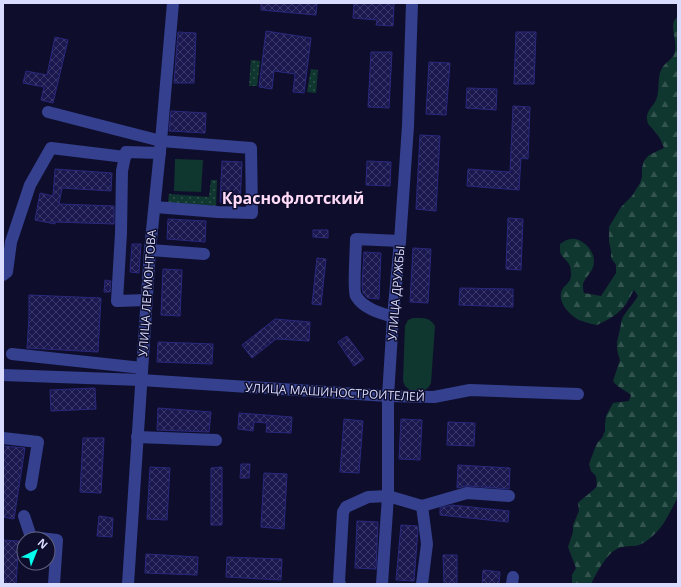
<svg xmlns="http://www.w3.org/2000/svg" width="681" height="587" viewBox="0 0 681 587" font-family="'Open Sans',sans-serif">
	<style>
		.grass { fill: url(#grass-dots) }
		.forest { fill: url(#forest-firs) }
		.pitch { fill: #10372f }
		.building { fill: url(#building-cross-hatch); stroke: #2a287d }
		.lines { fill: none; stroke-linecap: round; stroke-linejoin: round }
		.minor { stroke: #35408f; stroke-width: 12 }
		.labels { text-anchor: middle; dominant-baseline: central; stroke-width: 3; stroke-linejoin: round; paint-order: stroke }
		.street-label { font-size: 12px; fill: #d9dbff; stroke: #0e0e2c }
		.district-label { font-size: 16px; font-weight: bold; fill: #ffdbf8; stroke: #0e0e2c }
	</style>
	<defs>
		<pattern id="grass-dots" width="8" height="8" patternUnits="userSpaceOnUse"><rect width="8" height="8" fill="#10372f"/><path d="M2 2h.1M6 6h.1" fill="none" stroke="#32534e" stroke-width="1.8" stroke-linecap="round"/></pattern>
		<pattern id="forest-firs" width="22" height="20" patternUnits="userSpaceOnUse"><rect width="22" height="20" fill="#10372f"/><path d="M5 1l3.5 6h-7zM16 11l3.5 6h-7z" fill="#32534e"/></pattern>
		<pattern id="building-cross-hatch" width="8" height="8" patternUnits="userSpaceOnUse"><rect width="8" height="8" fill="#1a184f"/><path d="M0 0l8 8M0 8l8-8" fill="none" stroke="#3b3969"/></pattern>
	</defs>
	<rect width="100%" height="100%" fill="#0e0e2c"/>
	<g class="grass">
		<path d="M251 60 260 61 257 86H249Z"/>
		<path d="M311 69 318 70 316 93 307 92Z"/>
		<path d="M211 180H217L216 206 168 203 169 194 209 197Z"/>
	</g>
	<path class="forest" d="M678 16V497C668 515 663 530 645 542 636 548 632 545 622 547 608 550 597 572 591 584H572V575L576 568 568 547 573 532V525L579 511 578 503C584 497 591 493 597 486L596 476 591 471 589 464 597 443 602 438 605 431V424L606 416 613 403 629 401 631 395C624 389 619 389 613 381L620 360C615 346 617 343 620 329 621 325 621 321 623 317 627 310 634 303 638 296L634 290C631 295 629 299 626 304 619 314 608 320 597 325 592 324 587 323 582 321 572 318 556 302 562 290 566 283 572 283 571 272 571 260 561 259 560 251 560 249 560 247 560 244 565 241 569 238 575 239 585 241 594 251 594 261 594 272 586 275 583 284 583 287 583 290 584 293L601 296 616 273V265L611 258V250L609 242V227L621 207 632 196 640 183 642 177V168L644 161 649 155 664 148C662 142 659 136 655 132 652 127 647 125 647 119 646 111 653 107 656 100 660 93 657 79 661 70 664 62 674 60 675 51 677 42 671 28 674 21 675 19 677 18 678 16Z"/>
	<g class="pitch">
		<path d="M175 159 203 160 201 192 174 191Z"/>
		<path d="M413 318C423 318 430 317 435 326L431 383 428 388 423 391 410 390 405 386 403 381 405 326 408 320Z"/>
	</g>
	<g class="building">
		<path d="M261 3H317L316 15 261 10Z"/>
		<path d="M354 3H377L394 4 393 26 376 25 377 20 353 18Z"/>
		<path d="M266 31 311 38 304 93 293 92 295 74 274 71 272 89 259 87Z"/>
		<path d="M178 32 196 33 194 83H174Z"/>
		<path d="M516 32H536L534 84H514Z"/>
		<path d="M55 37 68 40 53 103 41 100 44 87 23 83 26 71 47 75Z"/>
		<path d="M371 52H392L389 108 368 107Z"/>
		<path d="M429 62 450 63 446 115 426 114Z"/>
		<path d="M467 88 497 89 496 110 466 108Z"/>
		<path d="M513 106 530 107 528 159 521 158 519 190 467 186 468 169 510 172Z"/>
		<path d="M171 111 206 113 205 133 169 131Z"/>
		<path d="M420 135 440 136 436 211 416 209Z"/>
		<path d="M222 161 242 162 240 204 220 202Z"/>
		<path d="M367 161 391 162 390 186 366 185Z"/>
		<path d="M55 169 112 173 111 191 62 188 59 204 114 206V224L55 222V224L35 220 40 193 53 196Z"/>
		<path d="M508 218 523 219 521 270 506 269Z"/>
		<path d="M168 219 206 221 205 242 167 239Z"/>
		<path d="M313 230H328V238L313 237Z"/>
		<path d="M132 244H141L139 273 130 272Z"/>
		<path d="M413 248 431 249 428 303 410 302Z"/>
		<path d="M364 252 381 253 379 299 368 298 363 293 362 284Z"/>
		<path d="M317 258 326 259 321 305 312 304Z"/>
		<path d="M163 269 182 270 180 316 161 315Z"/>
		<path d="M105 280 111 281 110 292H104Z"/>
		<path d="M460 288 513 289V307L459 305Z"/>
		<path d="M29 295 101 298 98 352 27 348 29 316Z"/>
		<path d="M275 319 310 322 309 341 276 339 252 358 242 345Z"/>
		<path d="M347 336 364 359 354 366 338 342Z"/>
		<path d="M158 342 213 344 212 364 157 362Z"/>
		<path d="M95 388 96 409 51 411 50 390Z"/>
		<path d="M158 408 211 412 209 432 157 430Z"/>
		<path d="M239 413 292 417 291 433 266 432 267 423 254 422 253 431 238 429Z"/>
		<path d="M344 419 363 421 359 473 340 472Z"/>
		<path d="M401 419 422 420 420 460 399 459Z"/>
		<path d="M448 422 475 423 474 446 447 445Z"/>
		<path d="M83 438H104L101 493 80 492Z"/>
		<path d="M3 446 25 448 14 519 3 517Z"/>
		<path d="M241 464H250L249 478H240Z"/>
		<path d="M458 465 510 468 509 489 468 486 457 488Z"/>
		<path d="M150 467 170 468 167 520 147 519Z"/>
		<path d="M222 467V525H211V468Z"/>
		<path d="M264 473 287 474 284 529 261 527Z"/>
		<path d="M452 505 509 511 508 522 440 515V508Z"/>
		<path d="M99 516 113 518 112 537 97 536Z"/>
		<path d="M357 521 378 522 376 569 355 568Z"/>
		<path d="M401 525 417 526 418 530 414 581 396 580Z"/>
		<path d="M3 540 19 541 16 584H3Z"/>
		<path d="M146 554 198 557 197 575 145 573Z"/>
		<path d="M443 555H457V583L444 584Z"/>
		<path d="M227 557 282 559 281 580 226 577Z"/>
		<path d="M483 570 500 572 499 584H482Z"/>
	</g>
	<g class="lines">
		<g class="minor">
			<path d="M48 112 161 141 251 148 252 213 218 212 155 207"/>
			<path d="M150 250 204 254"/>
			<path d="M3 275 7 272 11 242 30 185 51 148 125 157"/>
			<path d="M146 300 117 301 121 233 122 171 126 152 160 153"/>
			<path d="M393 317C380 313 364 309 356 296 353 291 356 248 356 239L400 241"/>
			<path d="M12 354 142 368"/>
			<path d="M3 375 141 380 388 396 434 397 470 390 578 394"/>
			<path d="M137 437 216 440"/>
			<path d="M3 438 38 442 31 485"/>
			<path d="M422 506 427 544 422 584"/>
			<path d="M24 516 31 537 57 540 54 584"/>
			<path d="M128 584 150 250 161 141 173 3"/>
			<path d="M340 584 339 582 343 512 346 507 368 497 388 496 422 506 467 493 509 496"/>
			<path d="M382 584 388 496V396L393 317 400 241 408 126 412 3"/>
			<path d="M512 584 513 577"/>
		</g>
	</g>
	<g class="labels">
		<g class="street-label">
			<text transform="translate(147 293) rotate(-86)">УЛИЦА ЛЕРМОНТОВА</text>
			<text transform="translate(396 293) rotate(-85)">УЛИЦА ДРУЖБЫ</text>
			<text transform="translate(335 392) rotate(3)">УЛИЦА МАШИНОСТРОИТЕЛЕЙ</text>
		</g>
		<g class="district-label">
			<text x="293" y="198">Краснофлотский</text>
		</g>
	</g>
	<rect width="681" height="587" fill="none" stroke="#d9dbff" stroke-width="8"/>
	<g transform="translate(36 551) rotate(43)"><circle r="19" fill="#0e0e2c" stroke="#5f6080"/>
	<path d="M0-3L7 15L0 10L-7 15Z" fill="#05ffee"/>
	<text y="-6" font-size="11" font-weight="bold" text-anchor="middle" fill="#d9dbff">N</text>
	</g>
</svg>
